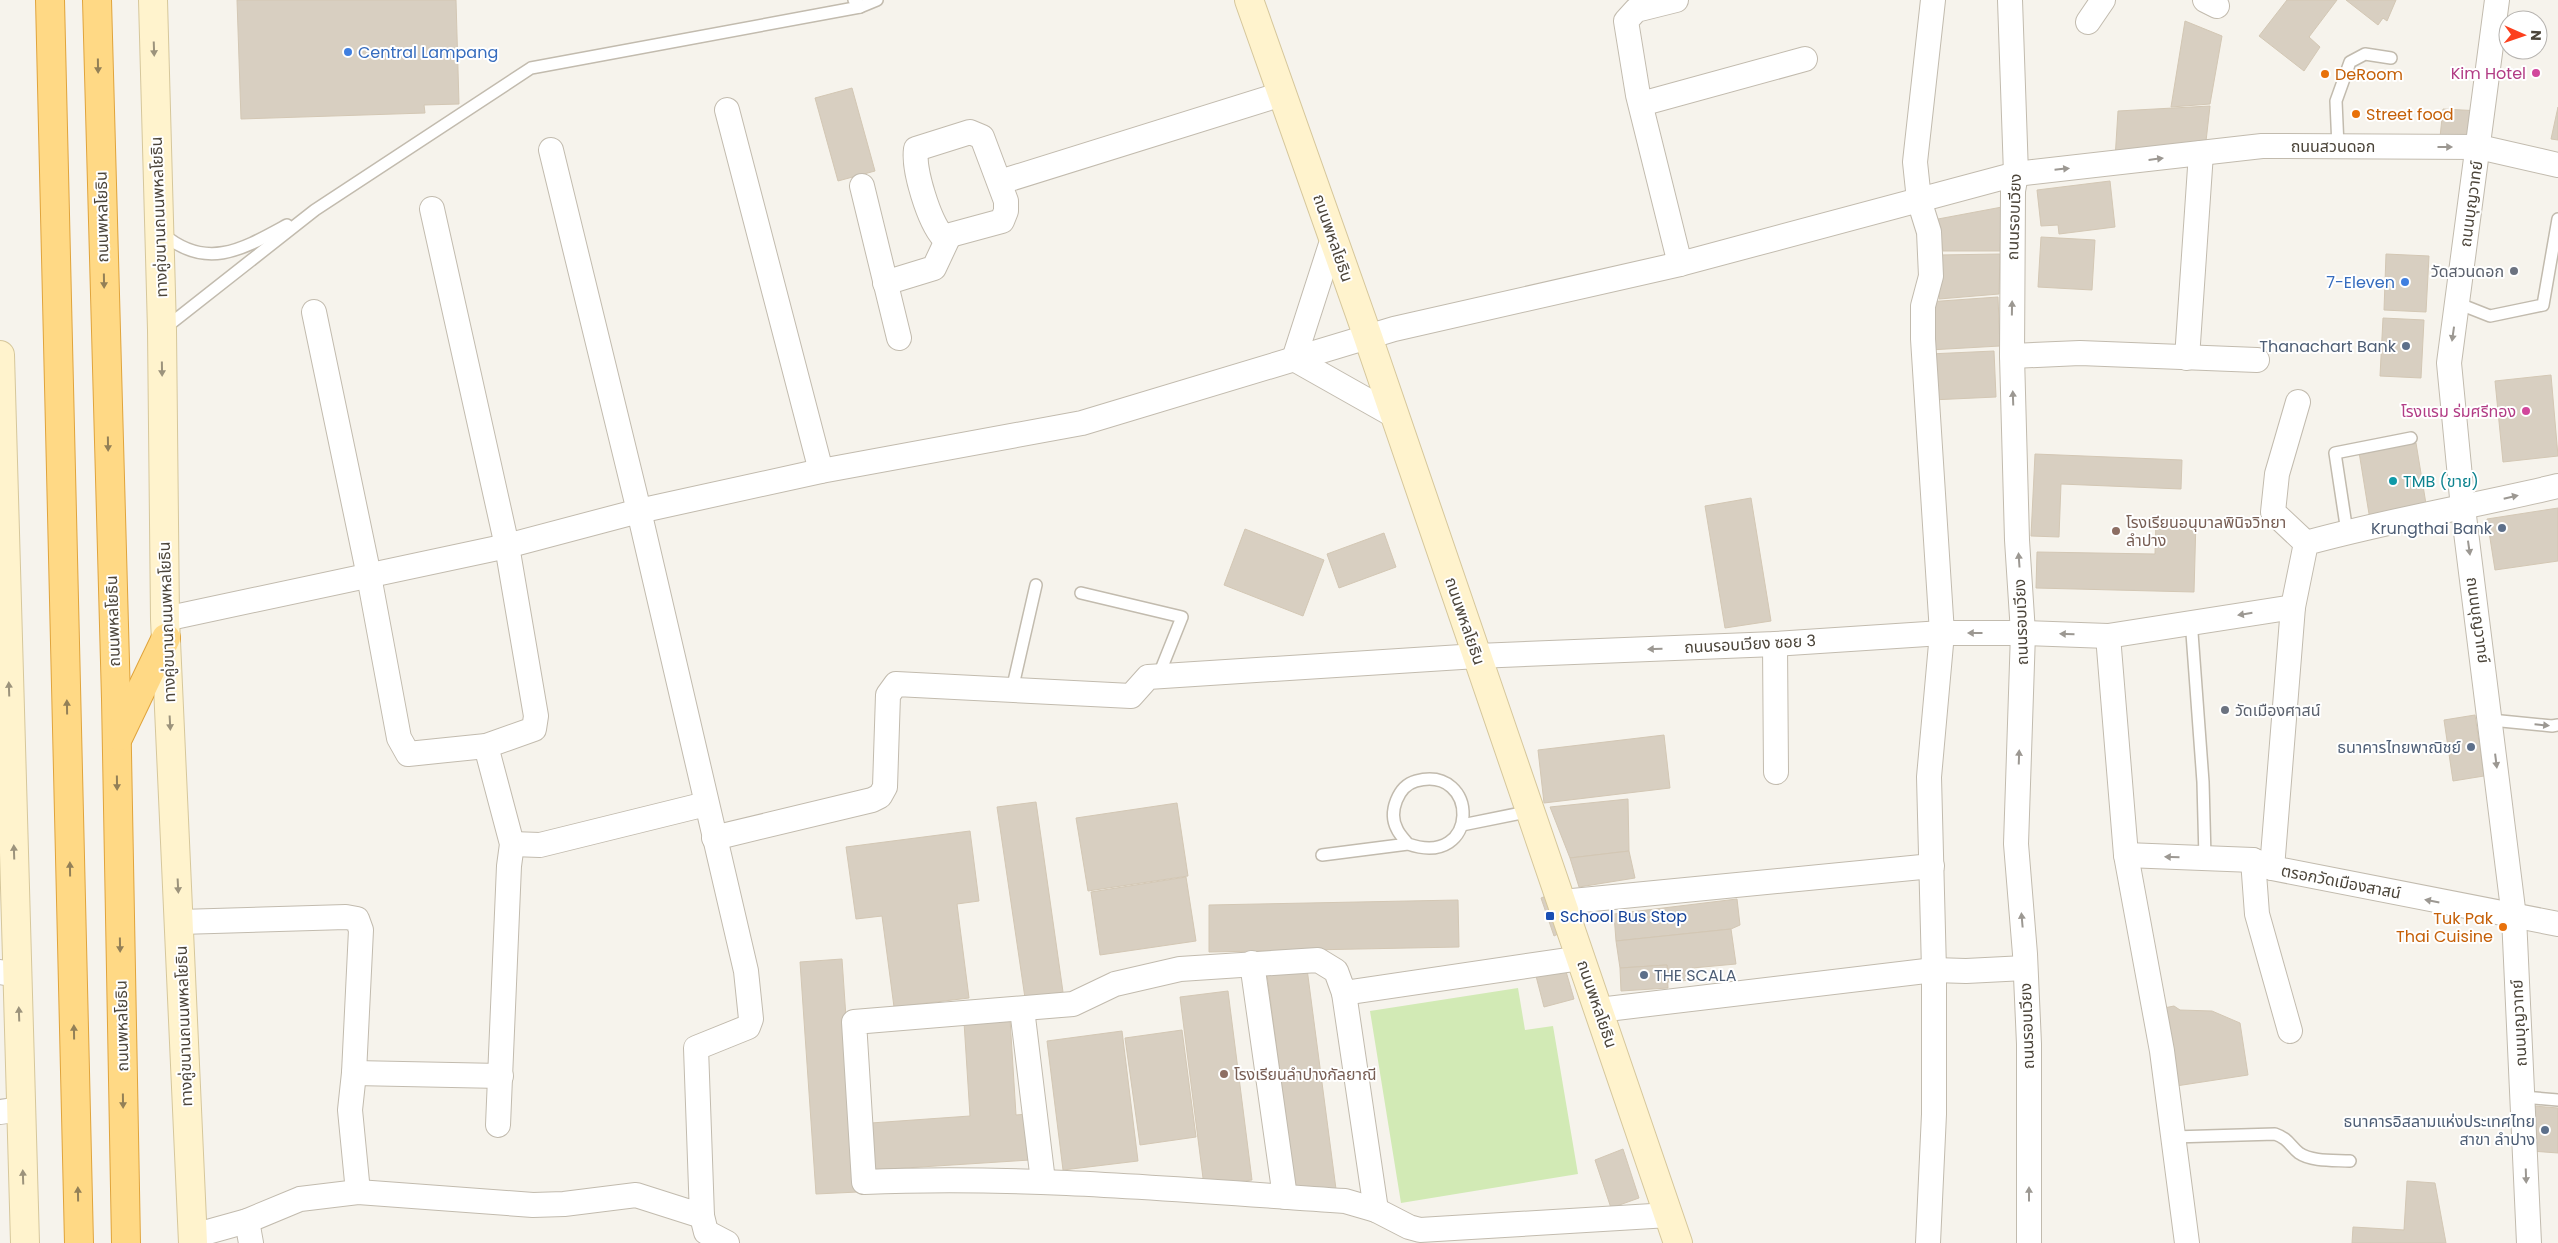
<svg xmlns="http://www.w3.org/2000/svg" width="2558" height="1243" viewBox="0 0 2558 1243" font-family="Poppins,'Noto Sans Thai',sans-serif">
	<style>
		.green { fill: #d2eab5 }
		.building { fill: #d8cfc1; stroke: #d3c7b4 }
		.lines { fill: none; stroke-linecap: round; stroke-linejoin: round }
		.service-casing { stroke: #c2bbae; stroke-width: 14 }
		.minor-casing { stroke: #c2bbae; stroke-width: 26 }
		.secondary-casing { stroke: #d6c79b; stroke-width: 30 }
		.trunk-casing { stroke: #e0a43c; stroke-width: 30 }
		.service { stroke: #fff; stroke-width: 11 }
		.minor { stroke: #fff; stroke-width: 24 }
		.secondary { stroke: #fff3cd; stroke-width: 28 }
		.trunk { stroke: #ffd985; stroke-width: 28 }
		.oneway { fill: #9c937c }
		.oneway2 { fill: #938057 }
		.oneway3 { fill: #9c9892 }
		.shop-dot { fill: #3f7fe0; stroke: #fff; stroke-width: 2 }
		.hotel-dot { fill: #d1479c; stroke: #fff; stroke-width: 2 }
		.food-dot { fill: #e8710a; stroke: #fff; stroke-width: 2 }
		.worship-dot { fill: #6b7280; stroke: #fff; stroke-width: 2 }
		.service-dot { fill: #5c6f8a; stroke: #fff; stroke-width: 2 }
		.culture-dot { fill: #0f9aa8; stroke: #fff; stroke-width: 2 }
		.education-dot { fill: #8d6e63; stroke: #fff; stroke-width: 2 }
		.transit-dot { fill: #1a4fb4; stroke: #fff; stroke-width: 2 }
		.labels { text-anchor: middle; dominant-baseline: central; stroke-width: 4; stroke-linejoin: round; paint-order: stroke }
		.shop-label { font-size: 16px; fill: #366cbe; stroke: #fff; text-anchor: start }
		.hotel-label { font-size: 16px; fill: #b23c85; stroke: #fff; text-anchor: end }
		.food-label { font-size: 16px; fill: #c56008; stroke: #fff; text-anchor: start }
		.street-label { font-size: 16px; fill: #4b4439; stroke: #fff }
		.worship-label { font-size: 16px; fill: #5b616d; stroke: #fff; text-anchor: end }
		.service-label { font-size: 16px; fill: #4e5e75; stroke: #fff; text-anchor: end }
		.culture-label { font-size: 16px; fill: #0d838f; stroke: #fff; text-anchor: start }
		.education-label { font-size: 16px; fill: #785e54; stroke: #fff; text-anchor: start }
		.transit-label { font-size: 16px; fill: #164399; stroke: #fff; text-anchor: start }
	</style>
	<rect width="100%" height="100%" fill="#f6f3ec"/>
	<path class="green" d="M1518 988 1525 1030 1553 1026 1578 1174 1401 1203 1370 1011Z"/>
	<g class="building">
		<path d="M237 0H456L459 104 424 105 425 113 241 119Z"/>
		<path d="M2287 0H2337L2309 37 2320 47 2304 71 2259 36Z"/>
		<path d="M2346 0H2396L2387 21 2383 18 2378 25Z"/>
		<path d="M2185 21 2222 36 2210 104 2171 107Z"/>
		<path d="M852 88 875 171 838 181 815 98Z"/>
		<path d="M2210 106 2205 150 2115 159 2118 111Z"/>
		<path d="M2558 107V140L2551 139Z"/>
		<path d="M2443 109 2481 111 2477 138 2440 137Z"/>
		<path d="M2110 181 2115 227 2059 234 2058 225 2041 226 2037 190Z"/>
		<path d="M2002 207 2000 251H1943L1938 219Z"/>
		<path d="M2041 237 2095 240 2092 290 2038 287Z"/>
		<path d="M2000 254 1999 294 1939 299V255Z"/>
		<path d="M2386 254 2429 256 2426 312 2384 310Z"/>
		<path d="M1998 297 2000 346 1929 350 1927 302Z"/>
		<path d="M2383 318 2424 320 2421 378 2380 376Z"/>
		<path d="M1994 351 1996 397 1931 400 1929 354Z"/>
		<path d="M2551 375 2558 456 2503 462 2495 381Z"/>
		<path d="M2416 443 2427 510 2370 520 2359 452Z"/>
		<path d="M2035 454 2182 460 2181 489 2061 484 2059 537 2031 536Z"/>
		<path d="M1751 498 1771 621 1725 628 1705 506Z"/>
		<path d="M2558 508V561L2495 570 2487 519Z"/>
		<path d="M2156 518 2196 520 2194 592 2036 588 2037 552 2155 554Z"/>
		<path d="M1245 529 1324 560 1303 616 1224 585Z"/>
		<path d="M1384 533 1396 567 1339 588 1327 554Z"/>
		<path d="M2475 715 2484 776 2453 781 2444 720Z"/>
		<path d="M1664 735 1670 788 1544 803 1538 750Z"/>
		<path d="M1628 799 1629 851 1570 858 1550 807Z"/>
		<path d="M1036 802 1063 992 1025 998 997 807Z"/>
		<path d="M1177 803 1188 876 1088 891 1076 818Z"/>
		<path d="M970 831 979 901 957 904 969 998 894 1007 882 916 856 919 846 847Z"/>
		<path d="M1629 851 1635 878 1579 887 1570 858Z"/>
		<path d="M1186 877 1196 941 1100 955 1091 892Z"/>
		<path d="M1546 896 1558 934 1554 936 1541 898Z"/>
		<path d="M1737 899 1740 925 1731 929 1616 941 1614 914Z"/>
		<path d="M1458 900 1459 947 1209 952V905Z"/>
		<path d="M1731 929 1736 964 1692 968 1691 980 1668 982 1667 965 1620 968 1616 941Z"/>
		<path d="M842 959 858 1192 816 1194 800 962Z"/>
		<path d="M1306 961 1336 1189 1296 1194 1266 967Z"/>
		<path d="M1667 965 1668 988 1621 991 1620 968Z"/>
		<path d="M1565 968 1574 999 1544 1007 1536 976Z"/>
		<path d="M1228 991 1252 1180 1204 1186 1180 997Z"/>
		<path d="M2174 1006 2180 1010 2212 1011 2240 1023 2248 1075 2176 1086 2164 1008Z"/>
		<path d="M1010 1019 1016 1115 1027 1114 1030 1160 874 1170 871 1123 970 1116 964 1022Z"/>
		<path d="M1182 1030 1196 1137 1140 1145 1125 1038Z"/>
		<path d="M1122 1031 1138 1161 1063 1170 1047 1041Z"/>
		<path d="M2534 1106 2558 1108V1153L2531 1151Z"/>
		<path d="M1623 1149 1639 1198 1611 1208 1595 1160Z"/>
		<path d="M2407 1181 2435 1183 2446 1243H2352L2353 1227 2404 1230Z"/>
	</g>
	<g class="lines">
		<g class="service-casing">
			<g id="service">
				<path d="M854 0 860 7 877 0"/>
				<path d="M2338 147 2336 101 2350 62 2365 54 2391 58"/>
				<path d="M163 234C207 271 243 249 287 225"/>
				<path d="M2457 303 2490 316 2543 305 2558 219"/>
				<path d="M165 328 315 210 531 68 860 7"/>
				<path d="M2347 532 2335 453 2411 438"/>
				<path d="M1081 593 1182 617 1158 677"/>
				<path d="M2192 633 2203 782 2205 858"/>
				<path d="M1012 690 1036 585"/>
				<path d="M2491 720 2552 726 2558 725"/>
				<path d="M1462 825 1531 811"/>
				<path d="M1322 855 1408 844C1481 869 1479 764 1416 781 1398 786 1388 812 1397 829 1399 834 1404 839 1408 844"/>
				<path d="M2523 1097 2558 1100"/>
				<path d="M2173 1137 2275 1134C2289 1139 2289 1145 2299 1153 2312 1162 2335 1160 2350 1161"/>
			</g>
		</g>
		<g class="minor-casing">
			<g id="minor">
				<path d="M1676 0 1636 10 1626 21 1638 95 1680 264"/>
				<path d="M2010 0 2016 174 2013 191 2012 356 2017 540 2023 633 2016 844 2025 954 2029 1044V1243"/>
				<path d="M2205 0 2217 6"/>
				<path d="M2497 0 2449 363 2463 508 2514 917 2529 1243"/>
				<path d="M2088 22 2103 0"/>
				<path d="M1641 104 1805 59"/>
				<path d="M727 110 821 471"/>
				<path d="M970 132 982 137 1006 201V211L1002 221 943 237C929 221 913 170 916 149Z"/>
				<path d="M1000 182 1282 94"/>
				<path d="M862 186 899 338"/>
				<path d="M1333 238 1294 359 1395 416"/>
				<path d="M885 283 934 268 949 236"/>
				<path d="M314 312 369 576 399 738 408 754 486 746 534 729 536 716 507 546 432 209"/>
				<path d="M2012 356 2080 353 2257 360"/>
				<path d="M2187 358 2201 153"/>
				<path d="M2298 402 2277 474 2273 512 2306 543"/>
				<path d="M165 619 507 546 639 511 821 471 1082 423 1394 329 1680 264 2016 174 2262 146 2479 147 2558 165"/>
				<path d="M2108 636 2126 855 2162 1051 2187 1243"/>
				<path d="M1775 644 1776 772"/>
				<path d="M486 746 512 844 509 866 498 1125"/>
				<path d="M714 838 872 800 880 796 885 787 888 695 896 684 1131 696 1148 677 1477 656 1775 644 1942 633H2023L2108 636 2293 607"/>
				<path d="M512 844 540 845 706 804"/>
				<path d="M2126 855 2253 860 2272 868 2558 924"/>
				<path d="M2253 860 2257 914 2290 1031"/>
				<path d="M2272 868 2293 607 2306 543C2389 520 2474 506 2558 486"/>
				<path d="M1562 902 1932 866"/>
				<path d="M180 922 346 917 357 919 361 930 354 1073 350 1110 358 1192"/>
				<path d="M1581 958 1344 993 1336 971 1318 960 1180 969 1115 984 1073 1004 854 1022 864 1182C1025 1175 1184 1190 1345 1201L1376 1210 1409 1227 1420 1230 1669 1215"/>
				<path d="M1252 963 1285 1197"/>
				<path d="M0 972 18 975"/>
				<path d="M1344 993 1376 1210"/>
				<path d="M1022 1009 1043 1181"/>
				<path d="M1599 1010 1934 970 1966 971 2025 968"/>
				<path d="M354 1073 501 1076"/>
				<path d="M0 1112 21 1109"/>
				<path d="M702 1216 706 1232 727 1243"/>
				<path d="M247 1221 251 1243"/>
				<path d="M193 1236 247 1221 300 1199 358 1192 533 1205 564 1204 636 1195 702 1216 696 1048 748 1027 751 1019 746 971 639 511 551 150"/>
				<path d="M1928 1243 1934 1114V970L1929 777 1942 633 1923 339V306L1931 276 1929 232 1919 200 1915 162 1933 0"/>
			</g>
		</g>
		<g class="secondary-casing">
			<g id="secondary">
				<path d="M153 0 162 330 165 619 193 1243"/>
				<path d="M1249 0 1368 337 1678 1243"/>
				<path d="M0 355 25 1243"/>
			</g>
		</g>
		<g class="trunk-casing">
			<g id="trunk">
				<path d="M50 0 79 1243"/>
				<path d="M97 0 116 699 126 1243"/>
				<path d="M119 736 166 638"/>
			</g>
		</g>
		<use href="#service" class="service"/>
		<use href="#minor" class="minor"/>
		<use href="#secondary" class="secondary"/>
		<use href="#trunk" class="trunk"/>
	</g>
	<defs><path id="oneway-solid" d="M-6-.8H1V-3.2L6.5 0L1 3.2V.8H-6Z" transform="scale(1.25)"/></defs>
	<g class="oneway">
		<use href="#oneway-solid" transform="translate(154 49) rotate(88)"/>
		<use href="#oneway-solid" transform="translate(162 369) rotate(89)"/>
		<use href="#oneway-solid" transform="translate(9 689) rotate(-92)"/>
		<use href="#oneway-solid" transform="translate(170 723) rotate(87)"/>
		<use href="#oneway-solid" transform="translate(14 852) rotate(-92)"/>
		<use href="#oneway-solid" transform="translate(178 886) rotate(87)"/>
		<use href="#oneway-solid" transform="translate(19 1014) rotate(-92)"/>
		<use href="#oneway-solid" transform="translate(23 1177) rotate(-92)"/>
	</g>
	<g class="oneway2">
		<use href="#oneway-solid" transform="translate(98 66) rotate(89)"/>
		<use href="#oneway-solid" transform="translate(104 281) rotate(89)"/>
		<use href="#oneway-solid" transform="translate(108 444) rotate(89)"/>
		<use href="#oneway-solid" transform="translate(67 707) rotate(-91)"/>
		<use href="#oneway-solid" transform="translate(117 783) rotate(89)"/>
		<use href="#oneway-solid" transform="translate(70 869) rotate(-91)"/>
		<use href="#oneway-solid" transform="translate(120 945) rotate(89)"/>
		<use href="#oneway-solid" transform="translate(74 1032) rotate(-91)"/>
		<use href="#oneway-solid" transform="translate(123 1101) rotate(89)"/>
		<use href="#oneway-solid" transform="translate(78 1194) rotate(-91)"/>
	</g>
	<g class="oneway3">
		<use href="#oneway-solid" transform="translate(2445 147)"/>
		<use href="#oneway-solid" transform="translate(2156 159) rotate(-7)"/>
		<use href="#oneway-solid" transform="translate(2062 169) rotate(-6)"/>
		<use href="#oneway-solid" transform="translate(2012 308) rotate(-89)"/>
		<use href="#oneway-solid" transform="translate(2453 334) rotate(98)"/>
		<use href="#oneway-solid" transform="translate(2013 398) rotate(-92)"/>
		<use href="#oneway-solid" transform="translate(2511 497) rotate(-13)"/>
		<use href="#oneway-solid" transform="translate(2469 548) rotate(82)"/>
		<use href="#oneway-solid" transform="translate(2019 560) rotate(-94)"/>
		<use href="#oneway-solid" transform="translate(2245 614) rotate(171)"/>
		<use href="#oneway-solid" transform="translate(1975 633) rotate(180)"/>
		<use href="#oneway-solid" transform="translate(2067 634) rotate(-178)"/>
		<use href="#oneway-solid" transform="translate(1655 649) rotate(178)"/>
		<use href="#oneway-solid" transform="translate(2542 725) rotate(6)"/>
		<use href="#oneway-solid" transform="translate(2019 757) rotate(-88)"/>
		<use href="#oneway-solid" transform="translate(2496 761) rotate(83)"/>
		<use href="#oneway-solid" transform="translate(2172 857) rotate(-178)"/>
		<use href="#oneway-solid" transform="translate(2432 901) rotate(-169)"/>
		<use href="#oneway-solid" transform="translate(2022 920) rotate(-95)"/>
		<use href="#oneway-solid" transform="translate(2526 1176) rotate(88)"/>
		<use href="#oneway-solid" transform="translate(2029 1194) rotate(-90)"/>
	</g>
	<g class="shop-dot">
		<circle cx="348" cy="52" r="5"/>
		<circle cx="2405" cy="282" r="5"/>
	</g>
	<g class="hotel-dot">
		<circle cx="2536" cy="73" r="5"/>
		<circle cx="2526" cy="411" r="5"/>
	</g>
	<g class="food-dot">
		<circle cx="2325" cy="74" r="5"/>
		<circle cx="2356" cy="114" r="5"/>
		<circle cx="2503" cy="927" r="5"/>
	</g>
	<g class="worship-dot">
		<circle cx="2514" cy="271" r="5"/>
		<circle cx="2225" cy="710" r="5"/>
	</g>
	<g class="service-dot">
		<circle cx="2406" cy="346" r="5"/>
		<circle cx="2502" cy="528" r="5"/>
		<circle cx="2471" cy="747" r="5"/>
		<circle cx="1644" cy="975" r="5"/>
		<circle cx="2545" cy="1130" r="5"/>
	</g>
	<circle class="culture-dot" cx="2393" cy="481" r="5"/>
	<g class="education-dot">
		<circle cx="2116" cy="531" r="5"/>
		<circle cx="1224" cy="1074" r="5"/>
	</g>
	<rect class="transit-dot" x="1545" y="911" width="10" height="10" rx="2.5"/>
	<g class="labels">
		<g class="shop-label">
			<text x="358" y="52">Central Lampang</text>
			<text x="2395" y="282" text-anchor="end">7-Eleven</text>
		</g>
		<g class="hotel-label">
			<text x="2526" y="73">Kim Hotel</text>
			<text x="2516" y="411">โรงแรม ร่มศรีทอง</text>
		</g>
		<g class="food-label">
			<text x="2335" y="74">DeRoom</text>
			<text x="2366" y="114">Street food</text>
			<text x="2493" y="918" text-anchor="end">Tuk Pak<tspan x="2493" dy="18">Thai Cuisine</tspan></text>
		</g>
		<g class="street-label">
			<text x="2333" y="146">ถนนสวนดอก</text>
			<text transform="translate(2471 204) rotate(-82)">ถนนบุญวาทย์</text>
			<text transform="translate(102 217) rotate(-91)">ถนนพหลโยธิน</text>
			<text transform="translate(159 217) rotate(-92)">ทางคู่ขนานถนนพหลโยธิน</text>
			<text transform="translate(2014 217) rotate(-88)">ถนนรอบเวียง</text>
			<text transform="translate(1333 238) rotate(71)">ถนนพหลโยธิน</text>
			<text transform="translate(2478 620) rotate(82)">ถนนบุญวาทย์</text>
			<text transform="translate(113 621) rotate(-92)">ถนนพหลโยธิน</text>
			<text transform="translate(1465 621) rotate(71)">ถนนพหลโยธิน</text>
			<text transform="translate(167 622) rotate(-92)">ทางคู่ขนานถนนพหลโยธิน</text>
			<text transform="translate(2021 622) rotate(-92)">ถนนรอบเวียง</text>
			<text transform="translate(1750 644) rotate(-3)">ถนนรอบเวียง ซอย 3</text>
			<text transform="translate(2341 882) rotate(11)">ตรอกวัดเมืองสาสน์</text>
			<text transform="translate(1597 1004) rotate(71)">ถนนพหลโยธิน</text>
			<text transform="translate(2519 1023) rotate(-93)">ถนนบุญวาทย์</text>
			<text transform="translate(122 1026) rotate(-91)">ถนนพหลโยธิน</text>
			<text transform="translate(184 1026) rotate(-92)">ทางคู่ขนานถนนพหลโยธิน</text>
			<text transform="translate(2027 1026) rotate(-92)">ถนนรอบเวียง</text>
		</g>
		<g class="worship-label">
			<text x="2504" y="271">วัดสวนดอก</text>
			<text x="2235" y="710" text-anchor="start">วัดเมืองศาสน์</text>
		</g>
		<g class="service-label">
			<text x="2396" y="346">Thanachart Bank</text>
			<text x="2492" y="528">Krungthai Bank</text>
			<text x="2461" y="747">ธนาคารไทยพาณิชย์</text>
			<text x="1654" y="975" text-anchor="start">THE SCALA</text>
			<text x="2535" y="1121">ธนาคารอิสลามแห่งประเทศไทย<tspan x="2535" dy="18">สาขา ลำปาง</tspan></text>
		</g>
		<g class="culture-label">
			<text x="2403" y="481">TMB (ขาย)</text>
		</g>
		<g class="education-label">
			<text x="2126" y="522">โรงเรียนอนุบาลพินิจวิทยา<tspan x="2126" dy="18">ลำปาง</tspan></text>
			<text x="1234" y="1074">โรงเรียนลำปางกัลยาณี</text>
		</g>
		<g class="transit-label">
			<text x="1560" y="916">School Bus Stop</text>
		</g>
	</g>
	<g transform="translate(2523 35) rotate(92)"><circle r="24" fill="#ffffff" stroke="#b7b4b0"/>
	<path d="M0-4L9 19L0 12L-9 19Z" fill="#fc3f1d"/>
	<text y="-8" font-size="14" font-weight="bold" text-anchor="middle" fill="#4b4439">N</text>
	</g>
</svg>
